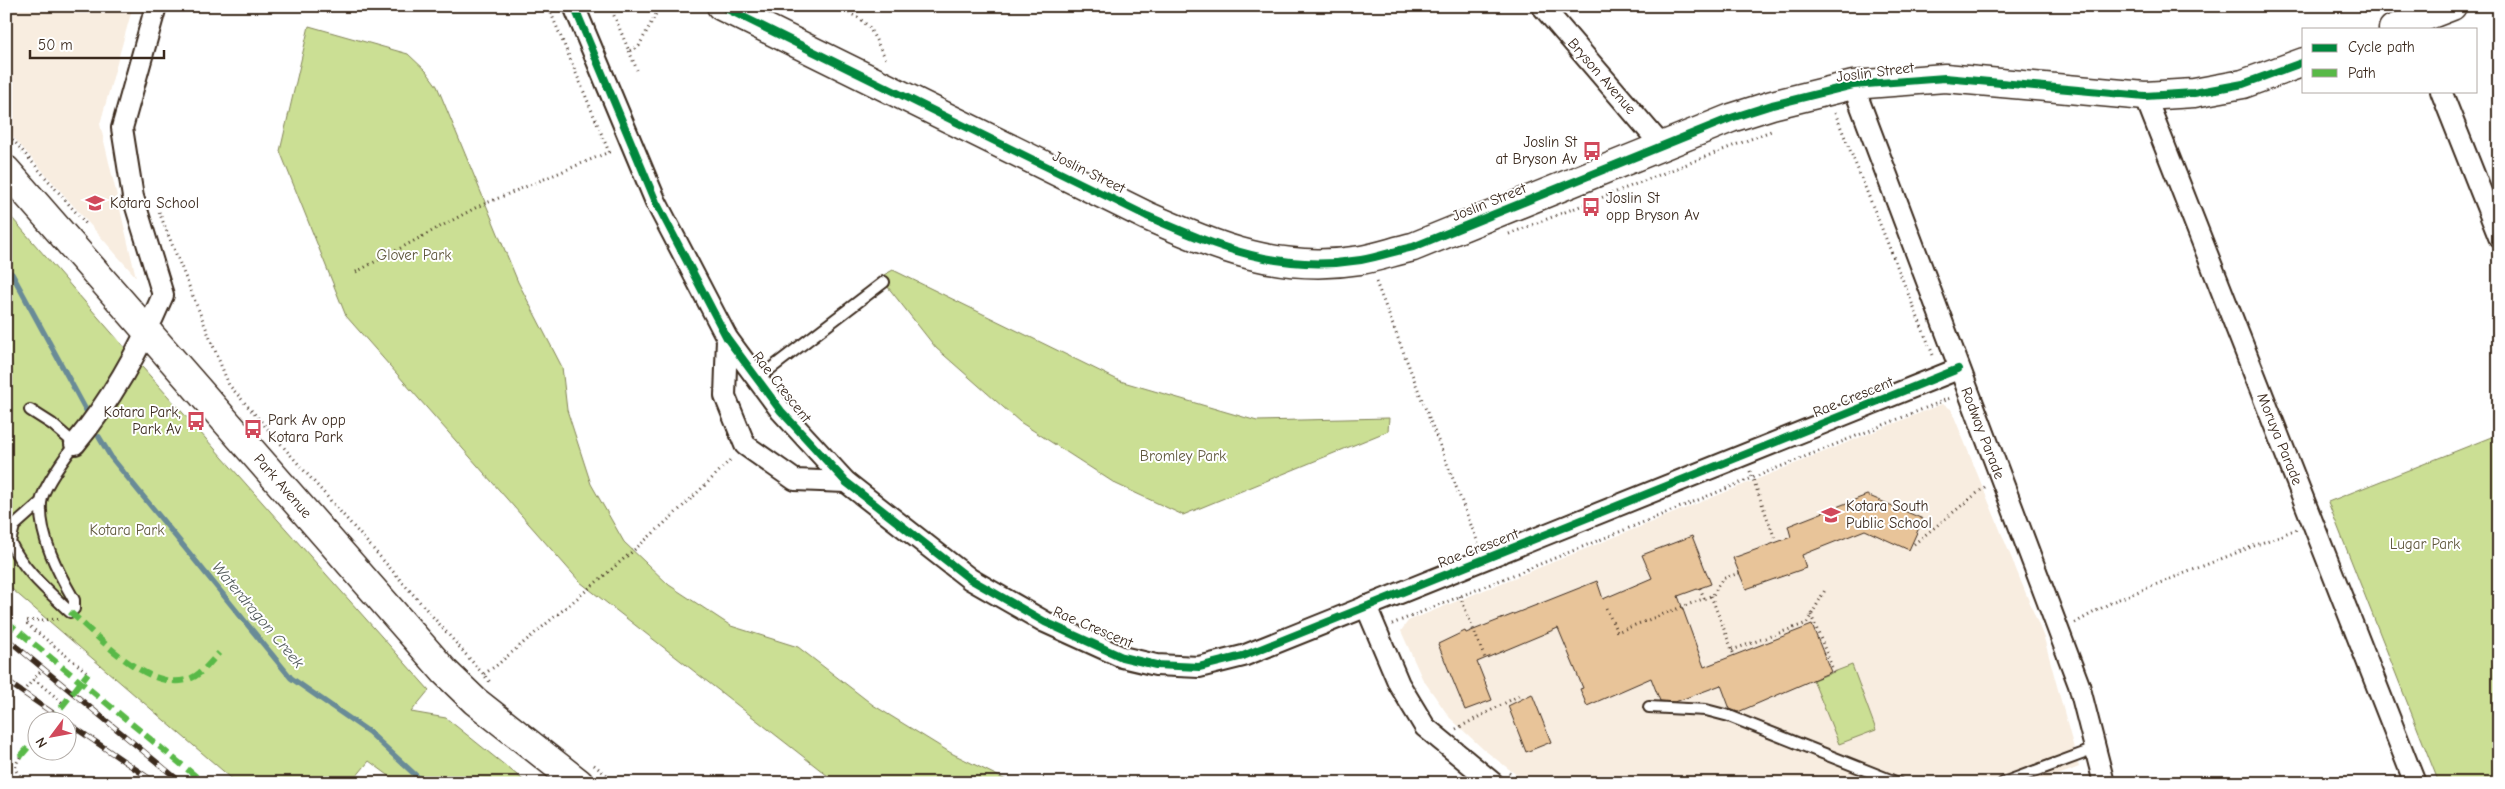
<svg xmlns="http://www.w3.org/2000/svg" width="2505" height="789" viewBox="0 0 2505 789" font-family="'Comic Neue',sans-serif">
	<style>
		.built { fill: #f8ede0 }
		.green { fill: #cbdf94; stroke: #838459 }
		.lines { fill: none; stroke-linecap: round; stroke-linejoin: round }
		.stream { stroke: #698b97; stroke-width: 5.5 }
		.building { fill: #e8c499; stroke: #3b2a1e }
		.lane-casing { stroke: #3b2a1e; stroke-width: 14 }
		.street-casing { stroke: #3b2a1e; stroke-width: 24 }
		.secondary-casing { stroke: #3b2a1e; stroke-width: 31 }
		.path { stroke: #3b2a1e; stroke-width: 3; stroke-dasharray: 1 4; stroke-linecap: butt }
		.lane { stroke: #fff; stroke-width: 10 }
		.street { stroke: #fff; stroke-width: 20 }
		.secondary { stroke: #fff; stroke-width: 28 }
		.rail-casing { stroke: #3b2a1e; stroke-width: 5.5 }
		.rail { stroke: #fff; stroke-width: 4; stroke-dasharray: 11; stroke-linecap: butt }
		.quiet { stroke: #58b947; stroke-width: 6; stroke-dasharray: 12 6; stroke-linecap: butt }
		.cycleway-casing { stroke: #fff; stroke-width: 11 }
		.cycleway { stroke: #00873e; stroke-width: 8 }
		.labels { text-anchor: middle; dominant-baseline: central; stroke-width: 4; stroke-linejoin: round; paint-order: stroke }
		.street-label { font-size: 15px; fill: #3b2a1e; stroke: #fff }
		.poi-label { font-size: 15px; fill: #3b2a1e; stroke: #fff; text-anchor: start }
		.park-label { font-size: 15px; fill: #5f573c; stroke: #fff }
		.water-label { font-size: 16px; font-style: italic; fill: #525b5b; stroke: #fff }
	</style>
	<rect width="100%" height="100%" fill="#fff"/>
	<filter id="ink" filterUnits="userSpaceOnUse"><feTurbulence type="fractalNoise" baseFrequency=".02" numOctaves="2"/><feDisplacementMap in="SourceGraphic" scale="10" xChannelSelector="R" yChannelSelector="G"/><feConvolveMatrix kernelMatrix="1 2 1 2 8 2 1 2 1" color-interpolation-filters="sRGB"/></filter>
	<g filter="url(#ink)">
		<g class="built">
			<path d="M6 6H133L100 124 136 277 6 129Z"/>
			<path d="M1942 404 1951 409 2044 638 2079 767 2038 783H1527L1483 749 1450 718 1422 678 1401 631 1408 621Z"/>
		</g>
		<g class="green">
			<path d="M309 26 408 54 426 71 437 86 518 282 562 367 567 410 591 484 624 542 669 585 731 626 798 647 873 705 951 753 1012 783H837L580 582 346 316 280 151Z"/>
			<path d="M6 211 111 332 429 690 411 712 446 718 527 783H399L369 761 351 783H237L6 584Z"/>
			<path d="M893 270 1120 381 1257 421 1389 418 1388 431 1183 515 1116 484 1020 422 936 348 880 277Z"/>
			<path d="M2499 434V783H2439L2328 502Z"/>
			<path d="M1852 665 1876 730 1839 744 1813 680Z"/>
		</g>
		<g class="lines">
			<g class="stream">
				<path d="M6 269 12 274 87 412"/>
				<path d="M99 437 111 457 291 678 369 732 424 783"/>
			</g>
		</g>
		<g class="building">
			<path d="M1867 495 1923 519 1909 550 1865 530 1802 555 1806 568 1746 589 1733 558 1791 537 1788 526Z"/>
			<path d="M1692 536 1711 584 1678 596 1704 667 1812 625 1831 672 1738 712 1730 709 1721 685 1675 702 1660 701 1651 678 1587 706 1580 689 1583 688 1558 628 1477 662 1492 700 1465 710 1438 644 1465 631 1466 633 1597 581 1603 599 1652 578 1642 555Z"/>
			<path d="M1532 694 1551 742 1526 752 1508 706Z"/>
		</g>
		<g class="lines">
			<g class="lane-casing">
				<g id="lane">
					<path d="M757 379 884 282"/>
					<path d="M30 410 52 424 75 444C66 456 42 488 41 503 39 537 58 572 74 600V609L70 612C47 590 24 571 10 542L14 526 41 502"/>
					<path d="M1649 707 1706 710 1729 716 1898 783"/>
					<path d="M2003 783 2095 749"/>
				</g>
			</g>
			<g class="street-casing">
				<g id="street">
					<path d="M574 6 656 202 727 338 781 411 846 482 970 579 1045 622 1122 657 1156 665 1199 667 1243 656 1958 369"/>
					<path d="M1542 6 1662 146"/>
					<path d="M1853 85 2079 685 2104 783"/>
					<path d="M2441 91 2499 237"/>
					<path d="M2145 96 2415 783"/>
					<path d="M727 338 725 396 745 445 795 480 846 482"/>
					<path d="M75 444C113 398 140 349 163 295L133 197 122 128 156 6"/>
					<path d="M1366 606 1399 684 1425 727 1493 783"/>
				</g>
			</g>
			<g class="secondary-casing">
				<g id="secondary">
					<path d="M721 6 1147 216C1220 248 1279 273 1361 260 1378 257 1395 251 1413 247L1731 118 1772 105 1853 85 1945 78 2145 96 2194 93 2243 84 2304 62"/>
					<path d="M2393 29 2452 6"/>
					<path d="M6 170 445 672 475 701 579 783"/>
				</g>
			</g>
			<g class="path">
				<path d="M610 6 629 51 639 46 660 6"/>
				<path d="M835 6 859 18 869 27 887 61"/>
				<path d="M629 51 637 70"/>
				<path d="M1835 113 1933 355"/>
				<path d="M6 132 87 225"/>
				<path d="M159 212 229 385 491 683"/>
				<path d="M1509 234 1771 131"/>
				<path d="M356 272 477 207 609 152 548 6"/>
				<path d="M1376 282 1478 543"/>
				<path d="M1750 471 1775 539"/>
				<path d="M1914 544 1986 486"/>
				<path d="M1700 588 1704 598"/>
				<path d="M1460 596 1486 661"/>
				<path d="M1711 596 1734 655"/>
				<path d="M1606 608 1617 632 1713 595 1722 579 1739 573"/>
				<path d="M1811 615 1834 672"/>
				<path d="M58 619 26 621 28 625 88 673"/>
				<path d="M2075 623 2114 601 2297 529"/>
				<path d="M1392 624 1950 398"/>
				<path d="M1732 650 1807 623 1825 590"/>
				<path d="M484 674 497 665C576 598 660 533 732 458"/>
				<path d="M34 679 64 704"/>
				<path d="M26 688 40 672"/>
				<path d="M1456 729 1520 695"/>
				<path d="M20 757C11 771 17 773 29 783"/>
				<path d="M594 765 617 783"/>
				<path d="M1509 773 1522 783"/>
			</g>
			<use href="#lane" class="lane"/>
			<use href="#street" class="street"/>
			<use href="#secondary" class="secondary"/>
			<g class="rail-casing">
				<g id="rail">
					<path d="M6 638 182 783"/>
					<path d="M6 681 66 722"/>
					<path d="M68 723 156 783"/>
				</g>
			</g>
			<use href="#rail" class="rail"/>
			<g class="quiet">
				<path d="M70 612C98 636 146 690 186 680 200 677 210 662 219 653"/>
				<path d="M6 621 204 783"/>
				<path d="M50 722 88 673"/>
				<path d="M20 757 38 736"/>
			</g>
			<g class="cycleway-casing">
				<g id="cycleway">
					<path d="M574 6 656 202 727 338 781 411 846 482 970 579 1045 622 1122 657 1156 665 1199 667 1243 656 1958 369"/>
					<path d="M721 6 1147 216C1220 248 1279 273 1361 260 1378 257 1395 251 1413 247L1731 118 1772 105 1853 85 1945 78 2145 96 2194 93 2243 84 2304 62"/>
				</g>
			</g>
			<use href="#cycleway" class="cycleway"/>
		</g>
	</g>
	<defs>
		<g id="bus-bare" transform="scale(1.5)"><path d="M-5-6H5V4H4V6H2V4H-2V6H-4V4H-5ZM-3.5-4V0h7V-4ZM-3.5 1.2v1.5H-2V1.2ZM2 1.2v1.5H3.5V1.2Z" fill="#d1495b" stroke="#fff" stroke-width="2.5" paint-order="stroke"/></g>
		<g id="school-bare" transform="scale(1.5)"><path d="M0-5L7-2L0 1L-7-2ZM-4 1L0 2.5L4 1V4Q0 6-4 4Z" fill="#d1495b" stroke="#fff" stroke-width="2.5" paint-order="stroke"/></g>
	</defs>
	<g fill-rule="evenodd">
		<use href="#bus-bare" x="1592" y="151"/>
		<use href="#school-bare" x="95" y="203"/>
		<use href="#bus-bare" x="1591" y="207"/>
		<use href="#bus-bare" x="196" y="421"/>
		<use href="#bus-bare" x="253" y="429"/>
		<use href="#school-bare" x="1831" y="515"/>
	</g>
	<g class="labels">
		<g class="street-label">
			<text transform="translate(1875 72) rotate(-7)">Joslin Street</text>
			<text transform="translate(1602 76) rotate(49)">Bryson Avenue</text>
			<text transform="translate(1089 172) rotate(26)">Joslin Street</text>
			<text transform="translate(1489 202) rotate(-22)">Joslin Street</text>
			<text transform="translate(782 387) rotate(52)">Rae Crescent</text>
			<text transform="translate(1853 397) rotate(-22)">Rae Crescent</text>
			<text transform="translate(1983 433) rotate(69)">Rodway Parade</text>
			<text transform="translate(2280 439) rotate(68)">Moruya Parade</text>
			<text transform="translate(283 486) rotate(49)">Park Avenue</text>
			<text transform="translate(1478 548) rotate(-21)">Rae Crescent</text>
			<text transform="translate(1093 627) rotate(23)">Rae Crescent</text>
		</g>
		<g class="poi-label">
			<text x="1577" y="142" text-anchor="end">Joslin St<tspan x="1577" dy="17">at Bryson Av</tspan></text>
			<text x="1606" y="198">Joslin St<tspan x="1606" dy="17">opp Bryson Av</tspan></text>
			<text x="110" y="203">Kotara School</text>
			<text x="181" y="412" text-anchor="end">Kotara Park,<tspan x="181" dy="17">Park Av</tspan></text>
			<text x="268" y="420">Park Av opp<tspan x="268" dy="17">Kotara Park</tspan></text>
			<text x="1846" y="506">Kotara South<tspan x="1846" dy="17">Public School</tspan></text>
		</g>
		<g class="park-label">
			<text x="414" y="255">Glover Park</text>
			<text x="1183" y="456">Bromley Park</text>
			<text x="127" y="530">Kotara Park</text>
			<text x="2425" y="544">Lugar Park</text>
		</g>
		<g class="water-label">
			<text transform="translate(258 615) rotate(50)">Waterdragon Creek</text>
		</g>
	</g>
	<rect width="2505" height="789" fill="none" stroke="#fff" stroke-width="25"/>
	<rect x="12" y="12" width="2480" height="764" fill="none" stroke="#3b2a1e" stroke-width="2" filter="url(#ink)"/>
	<rect x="2302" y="28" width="175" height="65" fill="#ffffff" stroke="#b1aaa5"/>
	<rect x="2312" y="44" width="25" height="8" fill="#00873e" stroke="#b1aaa5"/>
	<text x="2348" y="52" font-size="15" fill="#3b2a1e">Cycle path</text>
	<rect x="2312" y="69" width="25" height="8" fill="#58b947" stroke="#b1aaa5"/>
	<text x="2348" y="78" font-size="15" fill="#3b2a1e">Path</text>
	<g transform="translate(52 736) rotate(238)"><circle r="24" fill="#ffffff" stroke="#b1aaa5"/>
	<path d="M0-4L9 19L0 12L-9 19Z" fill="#d1495b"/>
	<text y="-8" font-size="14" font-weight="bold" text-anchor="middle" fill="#3b2a1e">N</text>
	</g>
	<path d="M30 50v8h134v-8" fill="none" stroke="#3b2a1e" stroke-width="2.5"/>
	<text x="38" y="50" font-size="15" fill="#3b2a1e" stroke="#ffffff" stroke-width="4" paint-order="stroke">50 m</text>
</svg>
